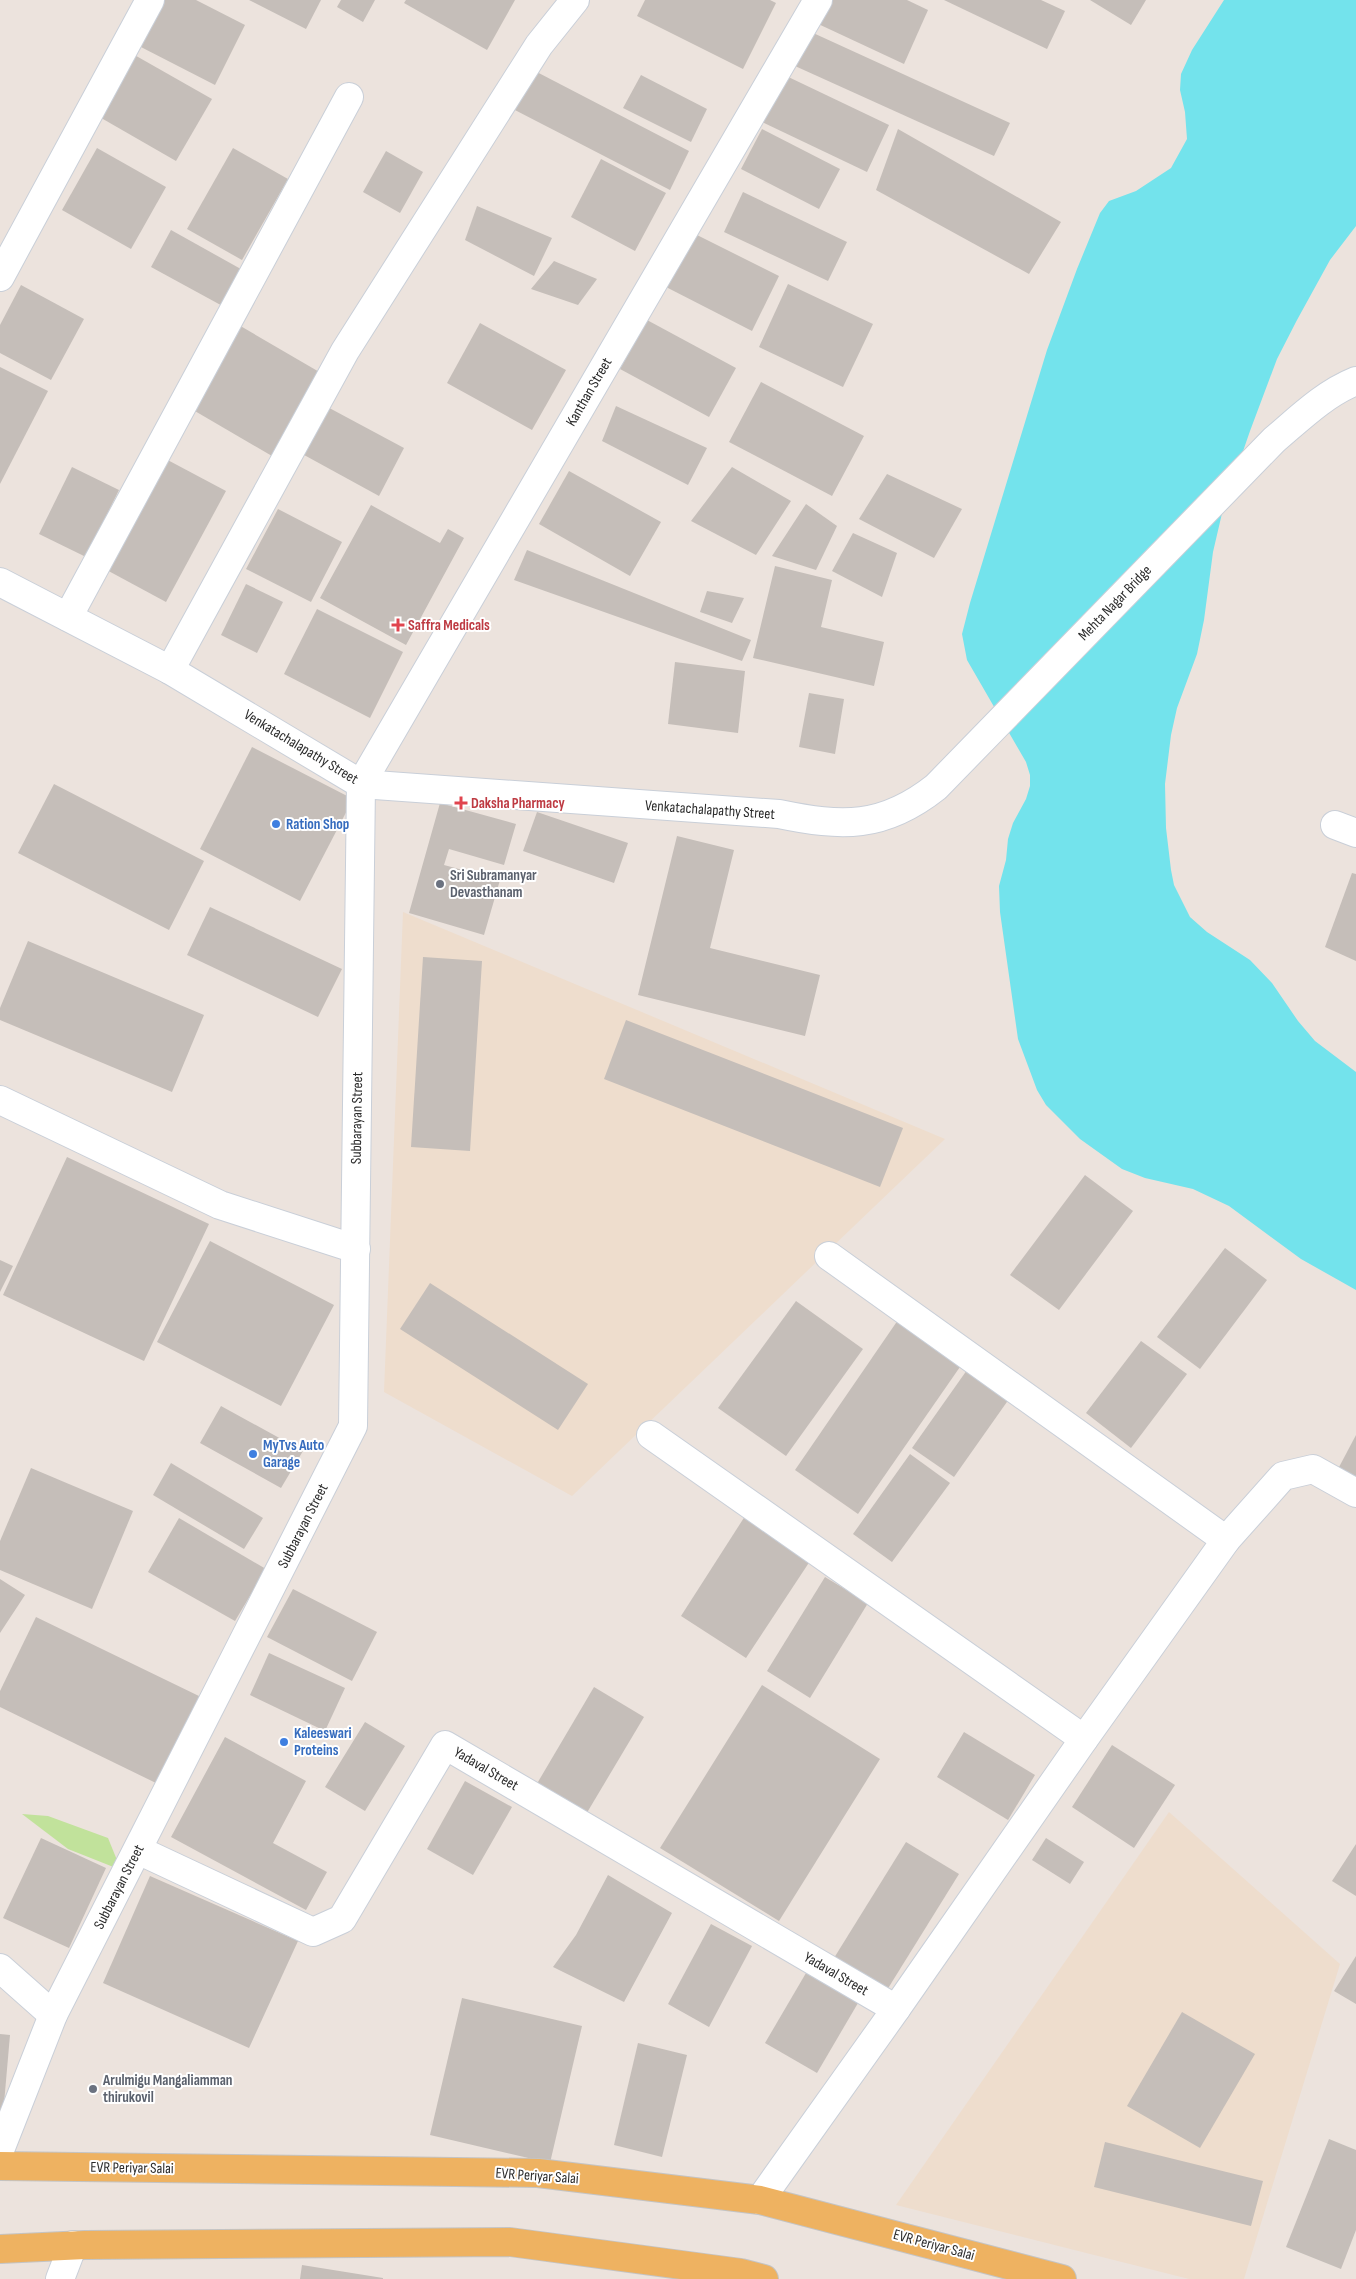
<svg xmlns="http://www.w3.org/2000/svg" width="1356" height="2279" viewBox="0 0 1356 2279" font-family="'Sofia Sans Condensed',sans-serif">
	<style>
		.education { fill: #eeddcd }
		.green { fill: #c1e29b }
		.water { fill: #73e3ec }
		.building { fill: #c5beb9 }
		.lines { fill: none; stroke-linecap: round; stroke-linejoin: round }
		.minor-casing { stroke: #c9cfd8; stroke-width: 30 }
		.major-casing { stroke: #c4c4c4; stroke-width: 30 }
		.minor { stroke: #fff; stroke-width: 28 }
		.major { stroke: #eeb261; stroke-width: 28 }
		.health-dot { fill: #e0444e; stroke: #fff; stroke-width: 2 }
		.shop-dot { fill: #3f7fe0; stroke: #fff; stroke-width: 2 }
		.worship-dot { fill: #6b7280; stroke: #fff; stroke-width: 2 }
		.labels { text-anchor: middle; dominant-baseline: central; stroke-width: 4; stroke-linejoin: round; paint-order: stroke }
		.street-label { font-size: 15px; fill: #2b2b2b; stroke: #fff }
		.health-label { font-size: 15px; font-weight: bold; fill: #be3a42; stroke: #fff; text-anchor: start }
		.shop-label { font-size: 15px; font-weight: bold; fill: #366cbe; stroke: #fff; text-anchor: start }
		.worship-label { font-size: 15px; font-weight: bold; fill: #5b616d; stroke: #fff; text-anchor: start }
	</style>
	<rect width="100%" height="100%" fill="#ece3dd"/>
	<g class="education">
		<path d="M403 912 945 1139 572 1496 384 1392Z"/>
		<path d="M1169 1812 1340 1964 1244 2279H1189L896 2205Z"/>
	</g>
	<path class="green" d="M22 1814 48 1816 108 1838 121 1870 68 1849Z"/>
	<path class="water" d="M1224 0H1356V226L1330 260 1297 320 1277 359 1250 431 1223 509 1213 552 1204 620 1197 654 1177 708 1171 735 1165 784 1166 828 1171 870 1174 885 1190 917 1207 932 1250 960 1272 983 1298 1021 1315 1041 1356 1072V1290L1301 1259 1229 1206 1193 1189 1145 1178 1122 1169 1080 1139 1046 1105 1037 1090 1018 1039 1000 912 999 886 1006 860 1008 839 1013 823 1026 799 1030 786V775L1026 762 967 660 962 634 970 603 1047 350 1077 269 1100 213 1109 201 1136 191 1171 168 1187 139 1185 112 1180 90 1181 74 1192 50Z"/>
	<g class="building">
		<path d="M159 0H196L245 25 215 85 137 45Z"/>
		<path d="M249 0H321L306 29Z"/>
		<path d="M341 0H375L363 22 337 7Z"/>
		<path d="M406 0H515L487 50 404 3Z"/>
		<path d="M645 0H770L776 3 743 69 637 16Z"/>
		<path d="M825 0H907L928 10 904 64 814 22Z"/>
		<path d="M944 0H1041L1065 11 1047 49Z"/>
		<path d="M1090 0H1146L1131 25Z"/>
		<path d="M811 32 1010 123 994 156 795 66Z"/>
		<path d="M131 53 212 99 176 161 96 115Z"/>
		<path d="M531 69 689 151 670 190 511 108Z"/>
		<path d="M780 73 889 125 867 172 758 120Z"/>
		<path d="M641 75 707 109 691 142 623 108Z"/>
		<path d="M762 129 840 169 819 209 741 169Z"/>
		<path d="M898 129 1061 222 1029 274 876 190Z"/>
		<path d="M97 148 166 187 131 249 62 210Z"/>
		<path d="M233 148 288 179 242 260 187 229Z"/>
		<path d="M386 151 423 172 400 213 363 192Z"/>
		<path d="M601 159 666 193 635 251 571 217Z"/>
		<path d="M743 192 847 242 828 281 724 232Z"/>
		<path d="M477 206 552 238 534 276 465 240Z"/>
		<path d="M171 230 248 273 228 309 151 267Z"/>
		<path d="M693 233 779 276 752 331 666 287Z"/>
		<path d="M554 261 597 279 578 305 531 289Z"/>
		<path d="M788 284 873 324 843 387 759 347Z"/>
		<path d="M21 285 84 319 51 380 0 353V325Z"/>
		<path d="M647 320 736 368 709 417 620 369Z"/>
		<path d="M480 323 566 370 532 430 447 383Z"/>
		<path d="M237 324 321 373 272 456 188 407Z"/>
		<path d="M0 367 48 391 0 484Z"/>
		<path d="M761 382 864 436 832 496 729 442Z"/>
		<path d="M320 403 404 448 379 496 295 450Z"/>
		<path d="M616 406 707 448 688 485 602 441Z"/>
		<path d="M162 457 226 491 166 602 103 568Z"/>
		<path d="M72 467 119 490 86 557 39 534Z"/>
		<path d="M732 467 791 501 756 555 691 521Z"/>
		<path d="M569 471 661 522 630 576 539 524Z"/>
		<path d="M887 474 962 509 934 558 859 519Z"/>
		<path d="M806 504 837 526 816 570 772 556Z"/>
		<path d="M371 505 440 543 448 529 464 538 406 645 320 598Z"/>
		<path d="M278 509 342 542 311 602 246 569Z"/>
		<path d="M853 533 897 553 882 597 832 571Z"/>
		<path d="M527 550 751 640 742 661 514 580Z"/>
		<path d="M775 566 832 580 821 627 884 642 874 686 753 658Z"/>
		<path d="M246 584 283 602 257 653 221 635Z"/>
		<path d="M707 591 744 598 732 623 700 612Z"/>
		<path d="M317 609 403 652 370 718 284 674Z"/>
		<path d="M675 662 745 671 738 733 668 724Z"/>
		<path d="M809 693 844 699 835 754 799 747Z"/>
		<path d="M252 747 353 799 300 901 200 849Z"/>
		<path d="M54 784 204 861 169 930 18 853Z"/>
		<path d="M440 803 516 824 504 865 449 849 444 865 500 880 484 935 409 913Z"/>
		<path d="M537 812 628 843 614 883 523 851Z"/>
		<path d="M677 836 734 850 710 948 820 975 805 1036 638 995Z"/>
		<path d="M1352 873 1356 874V961L1325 947Z"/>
		<path d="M210 907 342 969 318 1017 187 955Z"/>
		<path d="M28 941 204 1015 172 1092 0 1020V1008Z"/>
		<path d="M423 957 482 961 470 1151 411 1147Z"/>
		<path d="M626 1020 903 1128 880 1187 604 1079Z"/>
		<path d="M67 1157 209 1224 144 1361 3 1295Z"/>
		<path d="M1085 1175 1133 1211 1059 1310 1010 1275Z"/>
		<path d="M210 1241 334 1305 281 1406 157 1342Z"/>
		<path d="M1225 1248 1267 1280 1200 1369 1157 1337Z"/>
		<path d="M0 1260 13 1266 0 1292Z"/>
		<path d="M430 1283 588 1384 558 1430 400 1329Z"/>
		<path d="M796 1301 863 1349 786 1456 718 1408Z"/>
		<path d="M898 1320 962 1364 858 1514 795 1470Z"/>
		<path d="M1141 1341 1187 1374 1131 1448 1086 1413Z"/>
		<path d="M967 1370 1009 1399 954 1477 912 1448Z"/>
		<path d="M221 1406 303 1451 281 1488 200 1443Z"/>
		<path d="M1356 1435V1478L1338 1469Z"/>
		<path d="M910 1454 950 1483 892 1562 853 1534Z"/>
		<path d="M171 1463 263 1518 244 1549 153 1495Z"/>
		<path d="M31 1468 133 1511 92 1609 0 1570V1541Z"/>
		<path d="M747 1513 814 1555 746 1658 681 1616Z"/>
		<path d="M179 1518 266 1569 235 1621 148 1572Z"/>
		<path d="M825 1577 868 1603 810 1698 767 1671Z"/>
		<path d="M0 1579 25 1595 0 1633Z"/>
		<path d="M293 1589 377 1632 352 1681 267 1637Z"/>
		<path d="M36 1617 201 1697 158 1784 0 1707V1691Z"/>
		<path d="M269 1653 345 1688 325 1731 250 1695Z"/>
		<path d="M762 1685 880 1759 779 1921 660 1848Z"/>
		<path d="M594 1687 644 1717 585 1816 535 1787Z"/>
		<path d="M365 1722 405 1746 365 1811 325 1787Z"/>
		<path d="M964 1732 1035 1775 1008 1820 937 1777Z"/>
		<path d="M225 1737 306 1781 273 1843 327 1872 306 1910 171 1837Z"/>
		<path d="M1112 1745 1175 1785 1134 1848 1072 1807Z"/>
		<path d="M465 1781 512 1807 473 1875 427 1849Z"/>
		<path d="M41 1838 106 1868 69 1948 3 1918Z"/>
		<path d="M1046 1838 1084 1862 1070 1884 1032 1860Z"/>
		<path d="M906 1842 959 1874 887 1990 834 1958Z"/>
		<path d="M1356 1844V1896L1332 1881Z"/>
		<path d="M608 1875 672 1913 624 2002 553 1967 576 1935Z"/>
		<path d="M150 1876 298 1941 249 2048 103 1983Z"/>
		<path d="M711 1924 752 1946 709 2027 668 2004Z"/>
		<path d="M1356 1956V2004L1334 1991Z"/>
		<path d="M806 1973 858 2003 817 2073 765 2043Z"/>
		<path d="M462 1998 582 2026 550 2163 430 2135Z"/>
		<path d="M1182 2012 1255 2054 1200 2148 1127 2106Z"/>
		<path d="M0 2034 10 2035 3 2115 0 2114Z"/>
		<path d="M638 2043 687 2055 662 2157 614 2145Z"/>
		<path d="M1329 2139 1356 2150V2230L1341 2269 1286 2247Z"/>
		<path d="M1105 2142 1263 2181 1251 2226 1094 2187Z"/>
		<path d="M302 2265 383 2278V2279H300Z"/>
	</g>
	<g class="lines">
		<g class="minor-casing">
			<g id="minor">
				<path d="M0 277 150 0"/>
				<path d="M0 582 170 670 361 784 779 814C842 827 883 829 936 787L1274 440C1300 418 1324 394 1356 381"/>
				<path d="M68 617 349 97"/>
				<path d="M170 670 345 351 539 45 575 0"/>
				<path d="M1335 825 1356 833"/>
				<path d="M0 1100 220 1205 356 1249"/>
				<path d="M829 1256 1226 1540"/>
				<path d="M651 1435 1084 1739"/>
				<path d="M138 1850 313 1932 342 1919 445 1745 896 2009"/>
				<path d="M0 1968 53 2015"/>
				<path d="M0 2150 53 2015 353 1426 361 784 818 0"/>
				<path d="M760 2200 896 2009 1084 1739 1226 1540 1283 1476 1313 1469 1356 1493"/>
				<path d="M60 2279 73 2245"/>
			</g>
		</g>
		<g class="major-casing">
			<g id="major">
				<path d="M0 2166 538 2173 760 2200 1062 2279"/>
				<path d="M0 2249 85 2245 510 2242 741 2273 764 2279"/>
			</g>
		</g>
		<use href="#minor" class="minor"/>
		<use href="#major" class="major"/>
	</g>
	<g class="health-dot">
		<path d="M395.5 617.5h5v5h5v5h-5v5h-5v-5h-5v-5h5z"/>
		<path d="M458.5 795.5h5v5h5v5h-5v5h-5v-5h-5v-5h5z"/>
	</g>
	<g class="shop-dot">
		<circle cx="276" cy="824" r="5"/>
		<circle cx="253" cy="1454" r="5"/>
		<circle cx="284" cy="1742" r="5"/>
	</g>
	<g class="worship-dot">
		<circle cx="440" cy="884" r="5"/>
		<circle cx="93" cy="2089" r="5"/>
	</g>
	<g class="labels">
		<g class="street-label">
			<text transform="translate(589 392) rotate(-60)">Kanthan Street</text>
			<text transform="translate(1115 603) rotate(-46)">Mehta Nagar Bridge</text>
			<text transform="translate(301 747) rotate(31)">Venkatachalapathy Street</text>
			<text transform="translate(710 810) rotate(4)">Venkatachalapathy Street</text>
			<text transform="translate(357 1118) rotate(-89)">Subbarayan Street</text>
			<text transform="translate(303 1526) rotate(-63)">Subbarayan Street</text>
			<text transform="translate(486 1769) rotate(30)">Yadaval Street</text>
			<text transform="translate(119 1887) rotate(-63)">Subbarayan Street</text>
			<text transform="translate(836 1974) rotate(30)">Yadaval Street</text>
			<text transform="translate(132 2168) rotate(1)">EVR Periyar Salai</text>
			<text transform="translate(537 2176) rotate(4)">EVR Periyar Salai</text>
			<text transform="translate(934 2245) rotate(15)">EVR Periyar Salai</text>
		</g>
		<g class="health-label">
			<text x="408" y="625">Saffra Medicals</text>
			<text x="471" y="803">Daksha Pharmacy</text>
		</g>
		<g class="shop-label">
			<text x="286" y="824">Ration Shop</text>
			<text x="263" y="1445">MyTvs Auto<tspan x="263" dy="17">Garage</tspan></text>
			<text x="294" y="1733">Kaleeswari<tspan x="294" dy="17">Proteins</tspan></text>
		</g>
		<g class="worship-label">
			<text x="450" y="875">Sri Subramanyar<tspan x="450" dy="17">Devasthanam</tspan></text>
			<text x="103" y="2080">Arulmigu Mangaliamman<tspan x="103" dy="17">thirukovil</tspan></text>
		</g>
	</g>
</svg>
